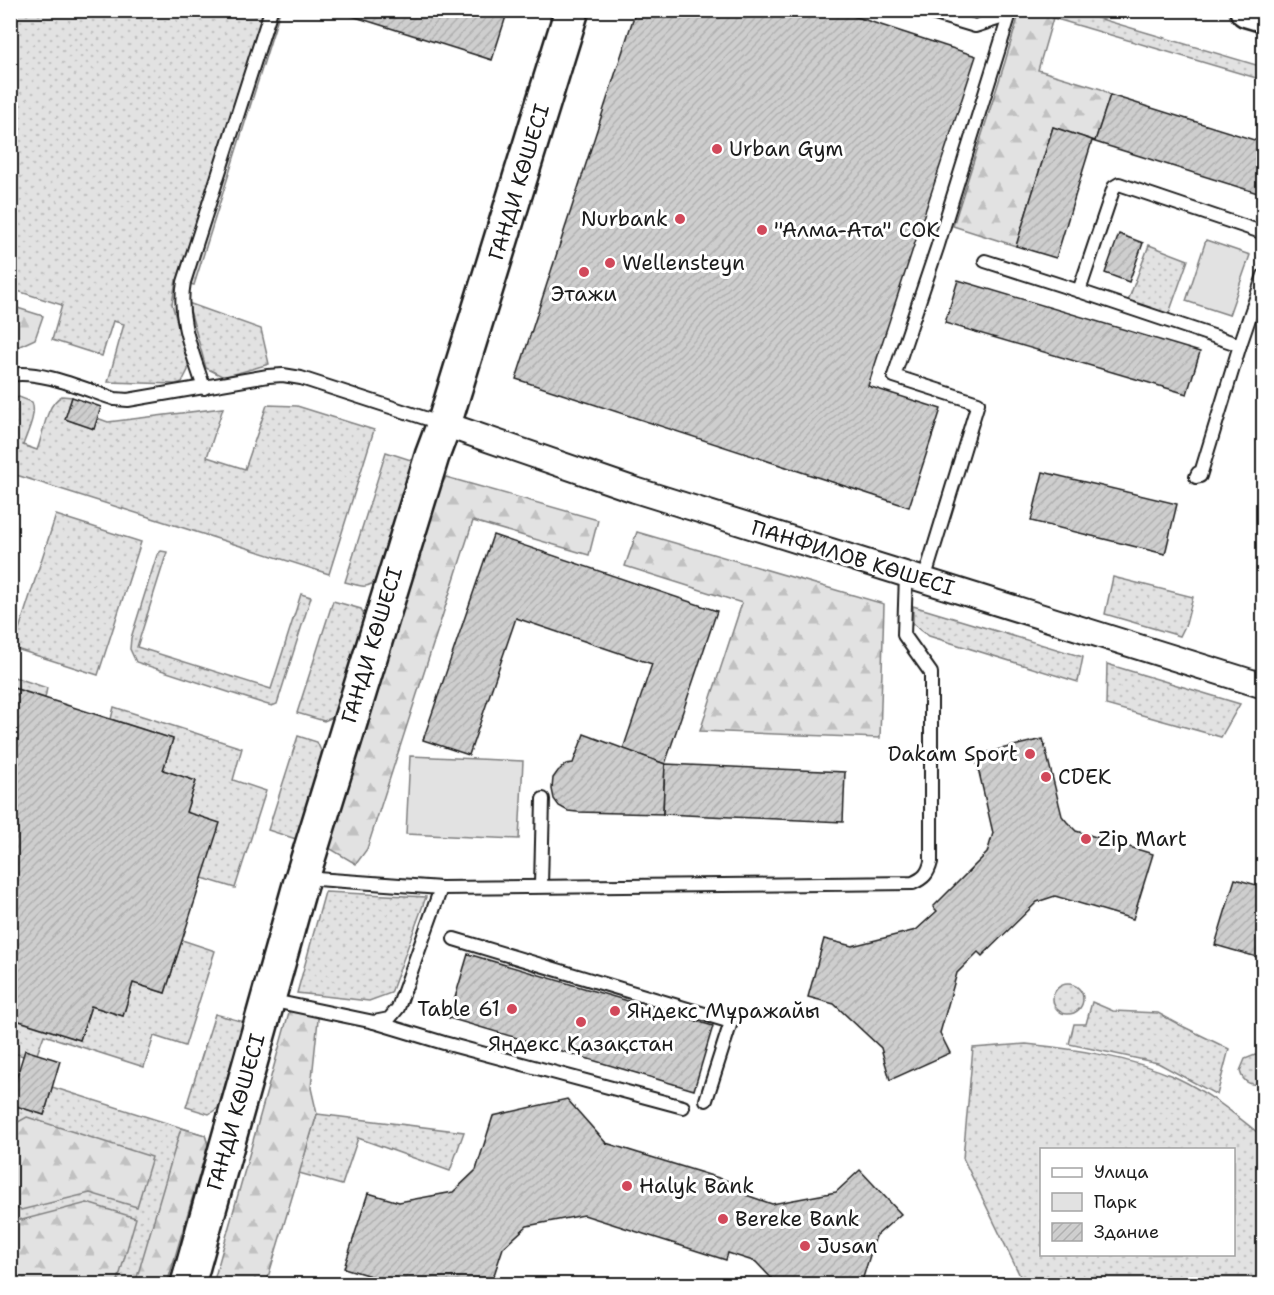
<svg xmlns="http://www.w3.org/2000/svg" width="1274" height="1295" viewBox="0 0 1274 1295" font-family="'Shantell Sans',sans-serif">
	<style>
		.green { fill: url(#green-dots); stroke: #7f7f7f; stroke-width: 1.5; fill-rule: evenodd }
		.forest { fill: url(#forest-firs); stroke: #7f7f7f; stroke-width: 1.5 }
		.pitch { fill: #e2e2e2; stroke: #7f7f7f; stroke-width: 1.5 }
		.building { fill: url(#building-hatch); stroke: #1c1c1c; stroke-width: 1.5 }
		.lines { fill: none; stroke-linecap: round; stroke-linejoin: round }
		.lane-casing { stroke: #1c1c1c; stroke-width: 16 }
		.street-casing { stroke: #1c1c1c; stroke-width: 28 }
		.secondary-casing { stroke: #1c1c1c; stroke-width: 38 }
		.lane { stroke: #fff; stroke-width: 12 }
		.street { stroke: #fff; stroke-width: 24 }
		.secondary { stroke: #fff; stroke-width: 33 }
		.poi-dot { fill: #d1495b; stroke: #fff; stroke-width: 2 }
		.labels { text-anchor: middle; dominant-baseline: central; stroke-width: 6; stroke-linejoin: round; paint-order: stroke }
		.poi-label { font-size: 21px; fill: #1c1c1c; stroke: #fff; text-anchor: start }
		.street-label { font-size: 21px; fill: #1c1c1c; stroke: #fff }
	</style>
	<defs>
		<pattern id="green-dots" width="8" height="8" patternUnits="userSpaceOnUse" patternTransform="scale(1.5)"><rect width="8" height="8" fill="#e2e2e2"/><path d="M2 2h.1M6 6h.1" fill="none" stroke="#c1c1c1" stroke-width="1.8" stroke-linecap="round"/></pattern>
		<pattern id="forest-firs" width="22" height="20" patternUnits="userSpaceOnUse" patternTransform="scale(1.5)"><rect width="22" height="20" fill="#e2e2e2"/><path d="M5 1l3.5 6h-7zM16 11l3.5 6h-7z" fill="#c1c1c1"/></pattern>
		<pattern id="building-hatch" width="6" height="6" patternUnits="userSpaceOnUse" patternTransform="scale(1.5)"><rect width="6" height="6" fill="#cecece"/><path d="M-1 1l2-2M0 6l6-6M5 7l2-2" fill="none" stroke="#b0b0b0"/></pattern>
	</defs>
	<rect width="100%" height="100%" fill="#fff"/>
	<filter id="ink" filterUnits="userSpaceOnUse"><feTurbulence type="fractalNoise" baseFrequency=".0167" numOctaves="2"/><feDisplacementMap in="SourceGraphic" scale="12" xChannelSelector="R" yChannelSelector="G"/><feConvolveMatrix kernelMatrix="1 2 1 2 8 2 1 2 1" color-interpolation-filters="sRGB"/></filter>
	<g filter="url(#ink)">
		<g class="green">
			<path d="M10 11H280L194 285 176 280 172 304 188 361V370L182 382 176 384 108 382 124 324 113 321 102 356 52 340 62 305 11 289Z"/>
			<path d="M1055 11H1074L1263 67V80L1053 18Z"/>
			<path d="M1149 245 1188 260 1168 316 1128 301Z"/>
			<path d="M188 303 261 329 269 364 224 377 206 368Z"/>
			<path d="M62 396 72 397 65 419 93 428 97 418 108 422 223 408 207 457 245 469 267 405 297 406 374 430 329 574 13 474 11 482V400L19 397 32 402C37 414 27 433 23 445L37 450C44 433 45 405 62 396Z"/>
			<path d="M386 452 414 461 377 579C367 591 358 585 345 582Z"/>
			<path d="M56 515 141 542 98 675 13 648Z"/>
			<path d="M161 551 167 552 137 647 271 689 301 594 311 597 277 704 272 706 265 704 136 662 130 649 131 638 157 555Z"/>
			<path d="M1113 577 1193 597 1186 624 1180 636 1105 614Z"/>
			<path d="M333 601 361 609 366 617 336 716 324 721 297 713Z"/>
			<path d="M913 606 1083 657 1078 682 929 636 913 624Z"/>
			<path d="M1107 664 1240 704 1221 737 1106 705Z"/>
			<path d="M11 676 47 688 45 698 11 687Z"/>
			<path d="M114 707 242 748 233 780 266 791 235 888 202 878 186 812 196 781 163 770 173 739 111 719Z"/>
			<path d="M298 736 317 742 322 753 296 839 268 830Z"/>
			<path d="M325 892 426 897 391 993 369 1001 297 993Z"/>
			<path d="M182 940 215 951 185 1046 154 1036 144 1067 44 1035 37 1054 23 1056 11 1052 12 1019 80 1040 91 1006 123 1016 133 983 165 993Z"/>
			<circle cx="1068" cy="999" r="15"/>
			<path d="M1092 1002 1113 1011 1158 1013 1180 1025 1229 1049 1217 1095 1158 1063 1069 1044 1074 1024H1086Z"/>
			<path d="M215 1014 244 1022 218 1108 209 1114 186 1107Z"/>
			<path d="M1026 1044C1076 1049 1129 1057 1175 1077 1208 1092 1236 1115 1263 1137V1284H1024L963 1158 973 1048ZM1042 1150H1234V1254H1042Z"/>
			<path d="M1255 1055 1263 1058 1264 1081C1253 1088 1243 1083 1240 1071L1245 1059Z"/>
			<path d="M52 1087 205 1135 208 1145 167 1284H11L10 1104 44 1115Z"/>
			<path d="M317 1114 464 1132 450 1171 358 1138 342 1185 299 1173Z"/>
		</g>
		<g class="forest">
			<path d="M1020 11H1055L1038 70 1101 89 1110 95 1095 141 1053 127 1016 246 953 226 1005 62Z"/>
			<path d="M11 306 43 316 35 339 11 350Z"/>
			<path d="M446 477 598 520 589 555 473 521 367 849 356 864 329 848 441 486Z"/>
			<path d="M637 532 884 604 880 738 700 731 742 603 625 566Z"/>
			<path d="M291 1005 319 1010 311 1088 317 1114 266 1284H213Z"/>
			<path d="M27 1117 152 1157 137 1207 90 1193 21 1210 11 1207V1126Z"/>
			<path d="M181 1128 205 1135 208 1145 167 1284H135Z"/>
			<path d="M87 1203 136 1218 117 1284H11V1216L22 1220Z"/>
		</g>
		<g class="pitch">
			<path d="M1206 240 1250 255 1229 315 1186 301Z"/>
			<path d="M410 756 523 761 519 839 406 834Z"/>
		</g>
		<g class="building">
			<path d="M333 10H508L492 60Z"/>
			<path d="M636 10H835L976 56 868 386 941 409 909 507 516 379Z"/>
			<path d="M953 10H984L973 17Z"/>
			<path d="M1110 95 1264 143V195L1092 141 1056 258 1016 246 1053 127 1095 141Z"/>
			<path d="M1119 234 1143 243 1129 282 1105 273Z"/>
			<path d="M958 280 1200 352 1187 394 945 323Z"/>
			<path d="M72 397 101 407 94 429 65 419Z"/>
			<path d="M1043 472 1177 504 1165 554 1031 521Z"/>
			<path d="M493 535 717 611 665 764 623 749 652 664 516 618 469 755 423 740Z"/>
			<path d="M10 687 173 739 163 770 196 781 186 812 220 823 165 993 133 983 123 1016 91 1006 80 1040 10 1018Z"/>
			<path d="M584 734 665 764 663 814 577 812 568 811 559 806 554 799 552 789 553 778 558 771 566 764 573 763Z"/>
			<path d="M1043 739 1062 816 1067 822 1076 831 1153 854 1133 919 1055 896 1037 902 982 956 978 952 957 973 940 1033 950 1053 890 1080 881 1048 834 1004 808 997 824 939 852 946 916 930 937 911 933 907 987 853 993 833 975 755Z"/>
			<path d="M665 764 845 772 843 822 663 814Z"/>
			<path d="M1235 879 1264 887V959L1215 945Z"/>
			<path d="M468 954 713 1026 694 1090 449 1018Z"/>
			<path d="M25 1050 60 1061 44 1115 10 1104V1098Z"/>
			<path d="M567 1099 606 1143 748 1187 746 1195 772 1204 836 1192 860 1170 901 1214 876 1236 861 1284H777L756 1262 728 1253 726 1260 584 1215 527 1226 503 1248 491 1284H383L377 1278 344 1268 368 1193 399 1202 453 1192 476 1170 493 1116Z"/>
		</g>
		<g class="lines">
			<g class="lane-casing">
				<g id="lane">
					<path d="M922 10 975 26 1010 15"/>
					<path d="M985 261 1079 291"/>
					<path d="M1240 345 1264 275"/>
					<path d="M10 375C40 369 86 390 115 399L128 400 268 376 283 375 301 378 443 424"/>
					<path d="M204 388C193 353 177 319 184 282L271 10"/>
					<path d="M1198 473 1196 477 1200 476 1240 345 1079 291 1114 187 1119 184 1264 233"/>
					<path d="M924 580 978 403 894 376 938 245 1011 10"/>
					<path d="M303 878 441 888 913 883C924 878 928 874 931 862V673L904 635 906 574"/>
					<path d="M541 886 543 799"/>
					<path d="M454 939 731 1022 706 1100"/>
					<path d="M269 1000 374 1022 389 1019 398 1008 441 888"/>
					<path d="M374 1022 444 1043 683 1107"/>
				</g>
			</g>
			<g class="street-casing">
				<path id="street" d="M444 424 635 490 1264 686"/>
			</g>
			<g class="secondary-casing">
				<g id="secondary">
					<path d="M1247 10 1264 15"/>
					<path d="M188 1284 302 878 432 456 444 424 572 10"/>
				</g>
			</g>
			<use href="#lane" class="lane"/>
			<use href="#street" class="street"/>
			<use href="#secondary" class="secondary"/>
		</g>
	</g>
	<g class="poi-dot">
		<circle cx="717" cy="149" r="6"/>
		<circle cx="680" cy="219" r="6"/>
		<circle cx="762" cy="230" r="6"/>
		<circle cx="610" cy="263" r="6"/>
		<circle cx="584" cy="272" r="6"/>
		<circle cx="1030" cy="754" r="6"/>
		<circle cx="1046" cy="777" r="6"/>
		<circle cx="1086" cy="839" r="6"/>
		<circle cx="512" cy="1009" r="6"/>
		<circle cx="615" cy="1011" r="6"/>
		<circle cx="581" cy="1022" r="6"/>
		<circle cx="627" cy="1186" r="6"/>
		<circle cx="723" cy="1219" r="6"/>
		<circle cx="805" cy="1246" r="6"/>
	</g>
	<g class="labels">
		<g class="poi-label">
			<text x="729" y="149">Urban Gym</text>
			<text x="668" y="219" text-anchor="end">Nurbank</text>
			<text x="774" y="230">"Алма-Ата" СОК</text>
			<text x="622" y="263">Wellensteyn</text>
			<text x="584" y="294" text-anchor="middle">Этажи</text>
			<text x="1018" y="754" text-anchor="end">Dakam Sport</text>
			<text x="1058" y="777">CDEK</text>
			<text x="1098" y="839">Zip Mart</text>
			<text x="500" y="1009" text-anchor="end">Table 61</text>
			<text x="627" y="1011">Яндекс Мұражайы</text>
			<text x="581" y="1044" text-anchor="middle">Яндекс Қазақстан</text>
			<text x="639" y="1186">Halyk Bank</text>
			<text x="735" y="1219">Bereke Bank</text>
			<text x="817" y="1246">Jusan</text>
		</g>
		<g class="street-label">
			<text transform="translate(519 182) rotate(-73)">ГАНДИ КӨШЕСІ</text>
			<text transform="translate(853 558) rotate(17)">ПАНФИЛОВ КӨШЕСІ</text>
			<text transform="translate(372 645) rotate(-73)">ГАНДИ КӨШЕСІ</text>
			<text transform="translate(236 1112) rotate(-74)">ГАНДИ КӨШЕСІ</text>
		</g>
	</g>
	<rect width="1274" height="1295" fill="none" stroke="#fff" stroke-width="36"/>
	<rect x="18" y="18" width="1238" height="1259" fill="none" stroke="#1c1c1c" stroke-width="2" filter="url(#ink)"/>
	<rect x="1040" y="1148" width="195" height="108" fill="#ffffff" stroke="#a4a4a4" stroke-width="1.5"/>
	<rect x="1052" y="1168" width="30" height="9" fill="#ffffff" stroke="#a4a4a4" stroke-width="1.5"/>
	<text x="1094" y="1178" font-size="18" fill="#1c1c1c">Улица</text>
	<rect x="1052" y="1193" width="30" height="18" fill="#e2e2e2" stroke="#a4a4a4" stroke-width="1.5"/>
	<text x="1094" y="1208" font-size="18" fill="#1c1c1c">Парк</text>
	<rect x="1052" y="1223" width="30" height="18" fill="url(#building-hatch)" stroke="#a4a4a4" stroke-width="1.5"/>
	<text x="1094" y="1238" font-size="18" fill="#1c1c1c">Здание</text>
</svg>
